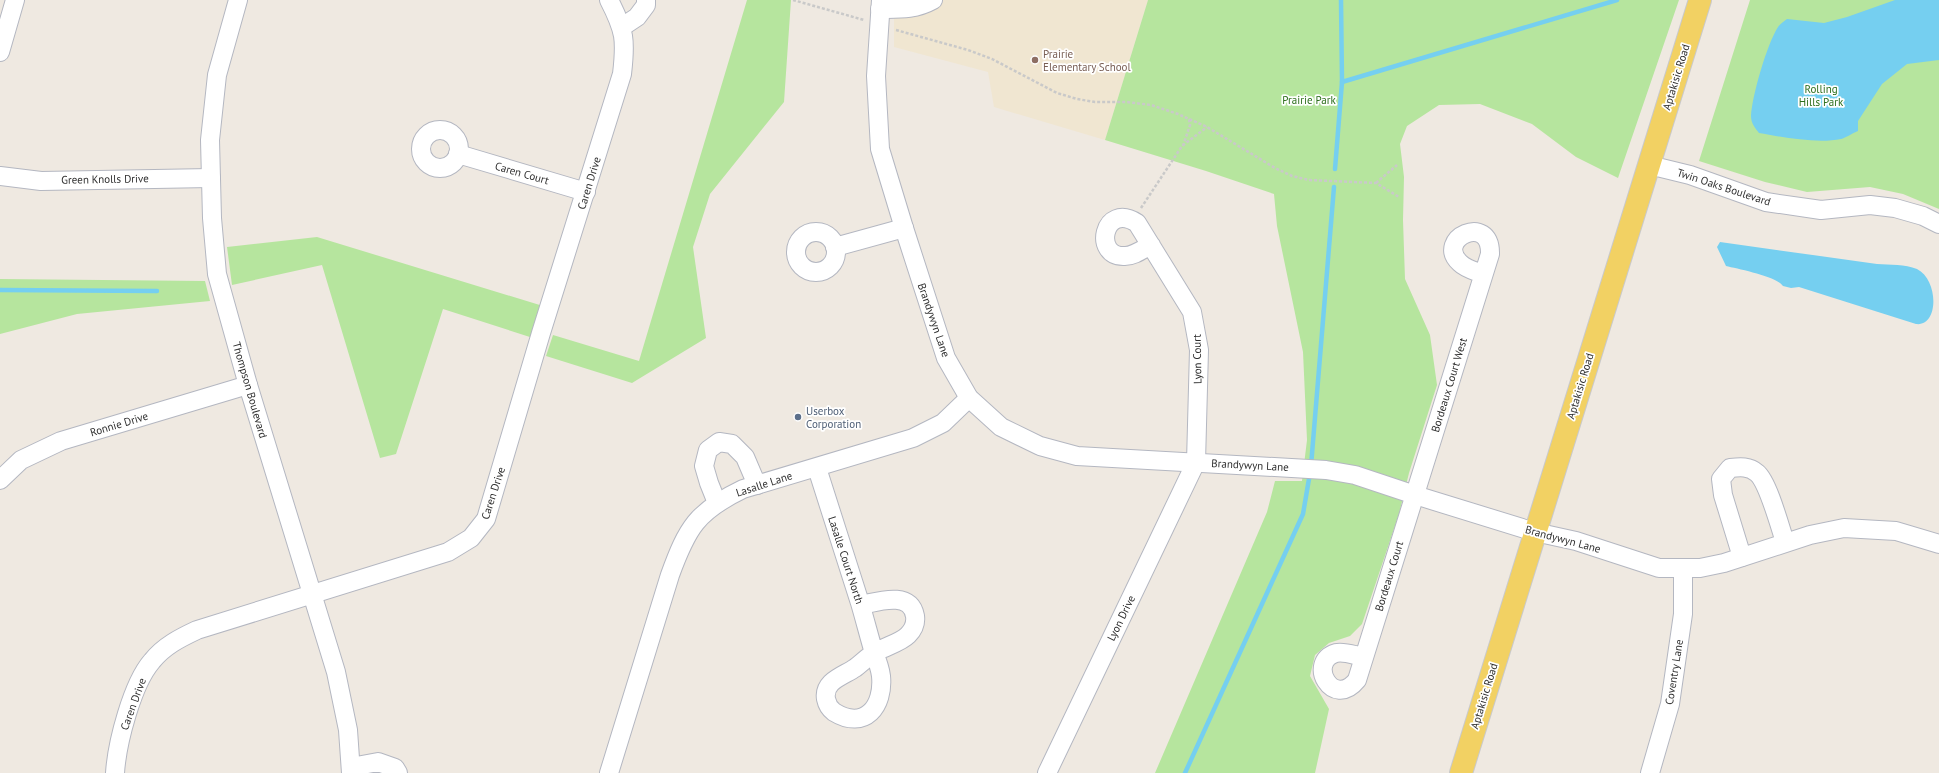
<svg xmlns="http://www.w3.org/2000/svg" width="1939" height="773" viewBox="0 0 1939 773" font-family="'PT Sans',sans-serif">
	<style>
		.education { fill: #f0e6d1 }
		.green { fill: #b6e59e }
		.water { fill: #75cff0 }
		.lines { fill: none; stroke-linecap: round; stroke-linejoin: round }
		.stream { stroke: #75cff0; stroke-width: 4.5 }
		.minor-casing { stroke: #b4b7c1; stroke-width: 20 }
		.major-casing { stroke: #c9c9c9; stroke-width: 24 }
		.path { stroke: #c9c9c9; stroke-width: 2.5; stroke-dasharray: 3 2; stroke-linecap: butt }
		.minor { stroke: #fff; stroke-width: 18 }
		.major { stroke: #f2d163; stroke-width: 22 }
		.education-dot { fill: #8d6e63; stroke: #fff; stroke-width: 1.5 }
		.service-dot { fill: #5c6f8a; stroke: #fff; stroke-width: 1.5 }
		.labels { text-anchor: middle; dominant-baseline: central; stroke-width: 3.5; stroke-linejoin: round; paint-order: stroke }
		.education-label { font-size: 11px; fill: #785e54; stroke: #fff; text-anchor: start }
		.street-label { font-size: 11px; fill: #2e2e2e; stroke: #fff }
		.park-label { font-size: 11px; fill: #2c6e1b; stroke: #fff }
		.service-label { font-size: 11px; fill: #4e5e75; stroke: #fff; text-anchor: start }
	</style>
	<rect width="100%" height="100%" fill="#efe9e1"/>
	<path class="education" d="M894 0H1148L1105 140 994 107 988 72 894 47Z"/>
	<g class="green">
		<path d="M747 0H791L784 102 710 194 693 247 706 338 632 383 546 356 553 335 639 361Z"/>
		<path d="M1148 0H1679L1618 178 1576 157 1532 124 1480 104 1439 105 1407 126 1400 144 1404 177 1403 220 1405 279 1430 335 1437 385 1409 473 1399 514 1362 624 1350 636 1329 643 1315 655 1310 676 1329 709 1315 773H1155L1267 512 1275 481H1302L1307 440 1303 352 1277 226 1274 194 1206 171 1105 140Z"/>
		<path d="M1750 0H1939V209L1903 194 1870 187 1807 192 1765 182 1699 161Z"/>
		<path d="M317 237 543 306 533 338 443 309 396 454 380 458 322 265 232 285 227 247Z"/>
		<path d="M0 279 205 281 210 301 77 314 0 334Z"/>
	</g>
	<g class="water">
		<path d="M1895 0H1939V60L1907 64 1882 84 1858 121V131C1852 133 1846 138 1841 139 1817 144 1782 137 1759 133 1755 128 1751 123 1751 116 1752 96 1767 44 1778 27 1780 24 1784 21 1787 19L1824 23 1847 17Z"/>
		<path d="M1720 242 1877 264C1890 265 1905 264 1917 269 1939 280 1939 327 1916 324L1799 287 1791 288 1783 286C1776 276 1738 269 1726 266L1717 247Z"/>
	</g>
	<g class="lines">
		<g class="stream">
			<path d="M1342 82 1617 0"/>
			<path d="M1335 169 1342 82 1341 0"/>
			<path d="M0 290 157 291"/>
			<path d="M1311 466 1334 187"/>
			<path d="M1185 773 1303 514 1310 473"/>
		</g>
		<g class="minor-casing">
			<g id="minor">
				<path d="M238 0 217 75 210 140 212 218 217 274 248 385 336 672 348 730 351 773"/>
				<path d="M881 0 876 76 880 149 904 228 946 358 969 398 1001 427 1040 446 1077 456 1326 470 1355 475 1415 495 1535 532 1576 541 1659 568H1700L1724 563 1810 535 1844 528 1896 531 1939 544"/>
				<path d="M880 9C900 9 915 10 933 0"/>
				<path d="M622 27 637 17 646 5V0"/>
				<path d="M0 52 15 0"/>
				<circle cx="440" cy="149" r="19"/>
				<path d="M458 154 586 192"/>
				<path d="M1649 165 1690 175 1766 202 1821 210 1870 205 1895 208 1923 216 1939 224"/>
				<path d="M0 176 41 181 211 178"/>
				<circle cx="816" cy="252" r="20"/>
				<path d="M835 247 904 228"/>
				<path d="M817 468C831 513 846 558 860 603 865 620 869 636 874 653 877 660 880 668 881 676 884 706 865 731 834 712 830 709 827 704 826 699 823 681 843 676 855 668 862 663 868 656 876 652 886 646 900 643 908 635 913 630 916 623 915 616 910 590 877 602 861 605"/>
				<path d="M0 480 21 460 61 441 248 385"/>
				<path d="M717 503 709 483 704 466 708 450 719 442 732 444 745 457 757 485"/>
				<path d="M1742 557 1723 495 1721 479 1730 468C1740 467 1749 466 1757 473 1768 482 1780 527 1785 542"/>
				<path d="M1364 657C1356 656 1345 651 1336 653 1306 662 1333 710 1357 680L1490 254C1491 212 1434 239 1460 263 1466 269 1475 271 1483 274"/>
				<path d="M351 767 378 762 395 768 398 773"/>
				<path d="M115 773C117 743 132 684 152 661 164 646 180 638 197 630L448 552 471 538 486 519 541 333 622 74C626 40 625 31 609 0"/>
				<path d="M609 773 670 575C687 528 697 511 743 489L913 438 943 423 969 398"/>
				<path d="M1047 773 1196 462 1199 350 1192 312 1137 223C1103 201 1092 258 1125 256 1134 256 1143 249 1151 245"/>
				<path d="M1650 773 1670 704 1683 614V569"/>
			</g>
		</g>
		<g class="major-casing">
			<path id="major" d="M1461 773 1700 0"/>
		</g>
		<g class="path">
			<path d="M793 0 864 20"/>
			<path d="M896 30 968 50 992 59 1057 93 1077 99 1095 102H1127L1151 105 1178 114 1207 127 1275 168 1292 176 1309 180 1376 183 1399 197"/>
			<path d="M1183 146 1190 125 1189 119"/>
			<path d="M1376 183 1397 165"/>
			<path d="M1141 208 1182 146 1207 127"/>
		</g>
		<use href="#minor" class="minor"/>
		<use href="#major" class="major"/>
	</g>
	<circle class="education-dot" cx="1035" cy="60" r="4"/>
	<circle class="service-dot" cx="798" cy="417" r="4"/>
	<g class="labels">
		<g class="education-label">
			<text x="1043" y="54">Prairie<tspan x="1043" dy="13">Elementary School</tspan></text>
		</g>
		<g class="street-label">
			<text transform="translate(1676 77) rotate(-73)">Aptakisic Road</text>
			<text transform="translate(522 173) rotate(16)">Caren Court</text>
			<text transform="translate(105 179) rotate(-1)">Green Knolls Drive</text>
			<text transform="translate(589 183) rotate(-73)">Caren Drive</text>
			<text transform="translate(1724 187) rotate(18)">Twin Oaks Boulevard</text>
			<text transform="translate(934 320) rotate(71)">Brandywyn Lane</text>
			<text transform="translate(1197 359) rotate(-91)">Lyon Court</text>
			<text transform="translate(1449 385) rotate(-73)">Bordeaux Court West</text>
			<text transform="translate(1580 386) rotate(-73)">Aptakisic Road</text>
			<text transform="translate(250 390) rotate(74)">Thompson Boulevard</text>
			<text transform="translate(119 424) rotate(-17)">Ronnie Drive</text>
			<text transform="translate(1250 465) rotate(3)">Brandywyn Lane</text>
			<text transform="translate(764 484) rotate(-18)">Lasalle Lane</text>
			<text transform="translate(493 493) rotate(-72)">Caren Drive</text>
			<text transform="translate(1563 539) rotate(15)">Brandywyn Lane</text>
			<text transform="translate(846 560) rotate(72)">Lasalle Court North</text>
			<text transform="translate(1389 576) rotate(-73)">Bordeaux Court</text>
			<text transform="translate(1121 618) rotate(-64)">Lyon Drive</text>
			<text transform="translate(1674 672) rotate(-81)">Coventry Lane</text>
			<text transform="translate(1484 696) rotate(-73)">Aptakisic Road</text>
			<text transform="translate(133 704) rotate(-70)">Caren Drive</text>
		</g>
		<g class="park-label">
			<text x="1821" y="89">Rolling<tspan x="1821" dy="13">Hills Park</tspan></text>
			<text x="1309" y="100">Prairie Park</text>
		</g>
		<g class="service-label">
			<text x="806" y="411">Userbox<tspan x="806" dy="13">Corporation</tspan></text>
		</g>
	</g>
</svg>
